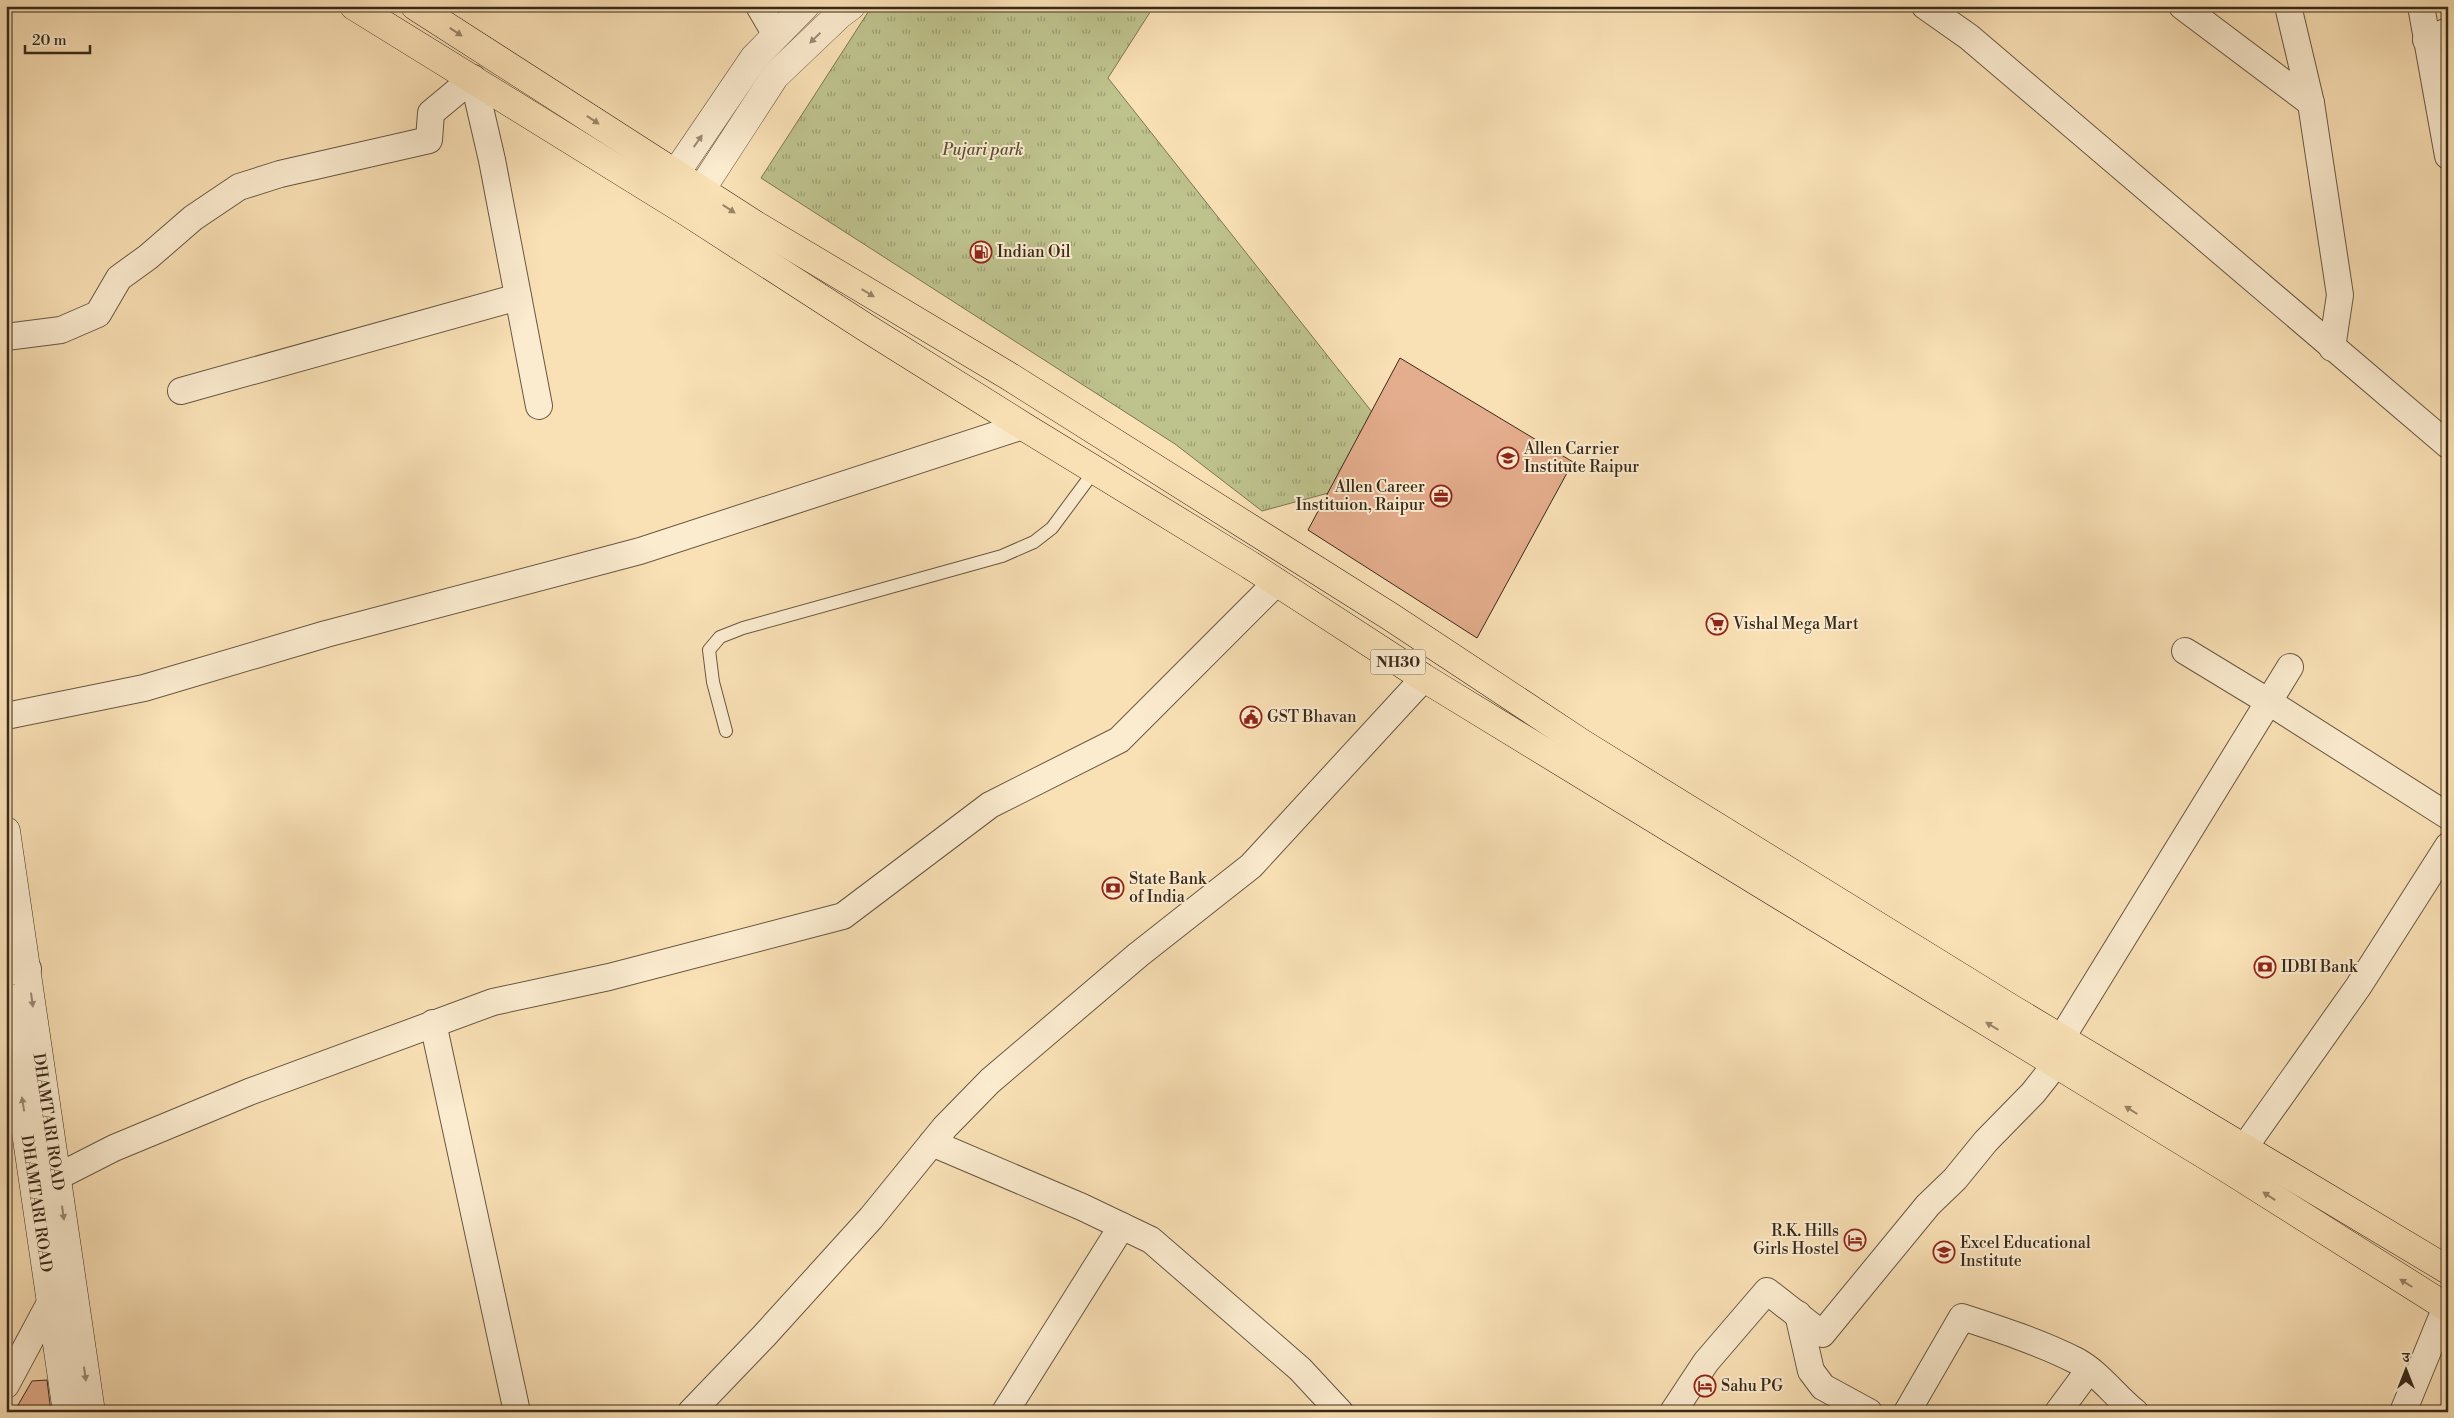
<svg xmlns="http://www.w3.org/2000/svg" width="2454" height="1418" viewBox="0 0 2454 1418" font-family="'Libre Bodoni','Noto Serif Devanagari',serif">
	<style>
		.grass { fill: url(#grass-tufts); stroke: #7b7654 }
		.building { fill: #e4ad8d; stroke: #38291a }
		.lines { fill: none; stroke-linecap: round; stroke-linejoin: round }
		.service-casing { stroke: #685741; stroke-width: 14 }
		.minor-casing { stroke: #685741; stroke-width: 28 }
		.tertiary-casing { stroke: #685741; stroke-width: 29 }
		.secondary-casing { stroke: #38291a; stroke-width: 29 }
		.primary-casing { stroke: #38291a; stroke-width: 29 }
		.service { stroke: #fbebcf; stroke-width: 12 }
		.minor { stroke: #fbebcf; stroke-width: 26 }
		.tertiary { stroke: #fbebcf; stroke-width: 28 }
		.secondary { stroke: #fbebcf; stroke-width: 28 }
		.primary { stroke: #f9e0b5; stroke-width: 28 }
		.oneway { fill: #988468 }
		.oneway2 { fill: #9a8a74 }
		.labels { text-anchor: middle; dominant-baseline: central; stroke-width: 4; stroke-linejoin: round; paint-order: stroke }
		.shield { fill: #fbebcf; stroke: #726350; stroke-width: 1 }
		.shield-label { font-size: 15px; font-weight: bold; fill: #38291a }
		.park-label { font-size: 16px; font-style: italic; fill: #5a4f37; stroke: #fbebcf }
		.poi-label { font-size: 16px; fill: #38291a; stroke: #fbebcf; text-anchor: start }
		.street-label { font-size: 16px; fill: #38291a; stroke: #fbebcf }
	</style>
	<defs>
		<pattern id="grass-tufts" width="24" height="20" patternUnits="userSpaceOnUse" patternTransform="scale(1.25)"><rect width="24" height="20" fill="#bec28d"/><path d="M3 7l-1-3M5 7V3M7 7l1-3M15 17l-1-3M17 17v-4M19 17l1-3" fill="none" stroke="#9b9e72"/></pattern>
	</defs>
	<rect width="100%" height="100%" fill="#f9e0b5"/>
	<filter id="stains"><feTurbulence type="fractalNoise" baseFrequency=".004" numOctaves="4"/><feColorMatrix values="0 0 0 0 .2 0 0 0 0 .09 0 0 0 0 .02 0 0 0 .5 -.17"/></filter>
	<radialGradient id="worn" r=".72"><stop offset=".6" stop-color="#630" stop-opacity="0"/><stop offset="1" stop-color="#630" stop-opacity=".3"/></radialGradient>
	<path class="grass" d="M872 6H1154L1108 78 1417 469 1262 511 1175 444 761 178Z"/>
	<g class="building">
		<path d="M1400 358 1573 462 1477 638 1308 530Z"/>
		<path d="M47 1380 51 1412H14L32 1381Z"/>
	</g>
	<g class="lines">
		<g class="service-casing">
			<path id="service" d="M726 731 713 682 709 650 720 637 743 628 1002 556 1034 542 1052 528 1095 470"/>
		</g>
		<g class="minor-casing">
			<g id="minor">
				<path d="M759 6 776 35"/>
				<path d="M1925 6 1969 37 2448 445"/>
				<path d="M2182 6 2311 103"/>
				<path d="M2288 6 2311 103 2340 295 2332 348"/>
				<path d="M2421 6 2448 156"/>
				<path d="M2426 40 2448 31"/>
				<path d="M6 337 61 330 98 314 119 278 148 257 193 218 239 187 280 174 429 140 431 113 473 78 492 160 539 406"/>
				<path d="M181 391 518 297"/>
				<path d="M2185 651 2269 702 2448 816"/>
				<path d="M6 716 144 688 326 634 640 551 1023 426"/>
				<path d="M6 972 28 969"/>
				<path d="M433 1023 517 1412"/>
				<path d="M2061 1039 2290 667"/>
				<path d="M932 1143 1082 1207 1151 1240 1300 1369 1340 1412"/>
				<path d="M2244 1148 2358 987 2448 846"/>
				<path d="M57 1177 114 1148 249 1092 493 1002 609 977 843 916 990 805 1119 740 1277 582"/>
				<path d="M1798 1314 1811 1371 1823 1387 1869 1412"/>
				<path d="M6 1385 51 1301 63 1300"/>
				<path d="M691 1412 764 1336 871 1218 945 1127 990 1081 1138 955 1251 866 1424 678"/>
				<path d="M1005 1412 1122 1226"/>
				<path d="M1673 1412 1706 1362 1767 1291 1822 1334 1928 1205 1955 1179 1986 1141 2033 1093 2056 1064"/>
				<path d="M1907 1412 1962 1317C1999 1329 2042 1343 2077 1361 2100 1374 2115 1396 2135 1412"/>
				<path d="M2058 1412 2089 1370"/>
				<path d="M2403 1412 2448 1302"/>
			</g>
		</g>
		<g class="tertiary-casing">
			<g id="tertiary">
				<path d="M663 192 754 58 805 6"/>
				<path d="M688 210 775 76 839 15 851 6"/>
			</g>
		</g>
		<g class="secondary-casing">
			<g id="secondary">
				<path id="s1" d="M6 831 91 1412"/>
				<path id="s2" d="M6 996 67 1412"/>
			</g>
		</g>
		<g class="primary-casing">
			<g id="primary">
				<path d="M354 6 687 212 865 327 1023 426 1250 565 1424 678 2228 1169 2448 1308"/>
				<path d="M415 6 754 224 1007 375 1391 617 1583 744 2012 1009 2448 1270"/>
			</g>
		</g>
		<use href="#service" class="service"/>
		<use href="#minor" class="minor"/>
		<use href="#tertiary" class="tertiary"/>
		<use href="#secondary" class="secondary"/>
		<use href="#primary" class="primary"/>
	</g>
	<defs><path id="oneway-solid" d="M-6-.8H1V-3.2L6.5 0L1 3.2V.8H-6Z" transform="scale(1.25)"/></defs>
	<g class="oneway">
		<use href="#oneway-solid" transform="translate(456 32) rotate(33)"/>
		<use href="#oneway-solid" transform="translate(593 120) rotate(33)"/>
		<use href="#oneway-solid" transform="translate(729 209) rotate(33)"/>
		<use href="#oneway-solid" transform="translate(868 293) rotate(31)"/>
		<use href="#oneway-solid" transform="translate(1992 1026) rotate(-149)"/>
		<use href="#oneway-solid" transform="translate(2131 1110) rotate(-148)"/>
		<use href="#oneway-solid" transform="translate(2269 1196) rotate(-147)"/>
		<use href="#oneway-solid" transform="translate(2406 1283) rotate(-148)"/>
	</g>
	<g class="oneway2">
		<use href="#oneway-solid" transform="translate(815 38) rotate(136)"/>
		<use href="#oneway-solid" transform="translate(698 141) rotate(-55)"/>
		<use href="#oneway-solid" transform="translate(32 1000) rotate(82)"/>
		<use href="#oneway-solid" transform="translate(23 1104) rotate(-99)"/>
		<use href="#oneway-solid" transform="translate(63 1213) rotate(82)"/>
		<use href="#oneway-solid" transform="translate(85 1374) rotate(82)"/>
	</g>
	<defs>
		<g id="fuel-ring" transform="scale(1.125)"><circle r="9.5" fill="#fbebcf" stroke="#8f2418" stroke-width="1.5"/><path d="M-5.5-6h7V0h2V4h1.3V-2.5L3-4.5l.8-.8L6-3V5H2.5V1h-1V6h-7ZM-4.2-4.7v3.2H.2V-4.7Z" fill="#8f2418"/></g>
		<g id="school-ring" transform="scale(1.125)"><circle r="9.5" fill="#fbebcf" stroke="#8f2418" stroke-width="1.5"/><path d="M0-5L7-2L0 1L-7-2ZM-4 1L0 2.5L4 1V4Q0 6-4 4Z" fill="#8f2418"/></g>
		<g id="office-ring" transform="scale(1.125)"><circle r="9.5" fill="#fbebcf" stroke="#8f2418" stroke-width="1.5"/><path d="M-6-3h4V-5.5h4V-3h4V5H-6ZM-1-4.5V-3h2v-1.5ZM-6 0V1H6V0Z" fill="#8f2418"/></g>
		<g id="supermarket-ring" transform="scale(1.125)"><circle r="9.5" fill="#fbebcf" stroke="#8f2418" stroke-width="1.5"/><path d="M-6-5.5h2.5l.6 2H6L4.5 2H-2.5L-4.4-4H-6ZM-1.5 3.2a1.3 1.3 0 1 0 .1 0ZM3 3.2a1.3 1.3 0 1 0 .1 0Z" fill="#8f2418"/></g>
		<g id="civic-ring" transform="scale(1.125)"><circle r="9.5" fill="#fbebcf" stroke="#8f2418" stroke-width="1.5"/><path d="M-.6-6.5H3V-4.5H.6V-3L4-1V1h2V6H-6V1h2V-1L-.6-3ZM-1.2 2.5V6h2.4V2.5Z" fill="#8f2418"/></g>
		<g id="bank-ring" transform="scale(1.125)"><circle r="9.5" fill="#fbebcf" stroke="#8f2418" stroke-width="1.5"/><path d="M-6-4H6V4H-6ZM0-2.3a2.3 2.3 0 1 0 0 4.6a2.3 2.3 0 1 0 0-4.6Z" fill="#8f2418"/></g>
		<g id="hotel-ring" transform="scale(1.125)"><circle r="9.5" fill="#fbebcf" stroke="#8f2418" stroke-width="1.5"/><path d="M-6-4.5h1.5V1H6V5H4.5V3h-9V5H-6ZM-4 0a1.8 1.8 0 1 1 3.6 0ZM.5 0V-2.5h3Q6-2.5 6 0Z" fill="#8f2418"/></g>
	</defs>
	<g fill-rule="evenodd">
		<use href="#fuel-ring" x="981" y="252"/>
		<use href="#school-ring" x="1508" y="458"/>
		<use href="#office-ring" x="1441" y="496"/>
		<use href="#supermarket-ring" x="1717" y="624"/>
		<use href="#civic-ring" x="1251" y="717"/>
		<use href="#bank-ring" x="1113" y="888"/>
		<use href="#bank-ring" x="2265" y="967"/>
		<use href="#hotel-ring" x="1855" y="1240"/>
		<use href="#school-ring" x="1944" y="1252"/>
		<use href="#hotel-ring" x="1705" y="1386"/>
	</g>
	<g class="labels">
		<rect class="shield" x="1370.5" y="649.5" width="55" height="25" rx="4"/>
		<g class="shield-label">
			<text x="1398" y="662">NH30</text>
		</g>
		<g class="park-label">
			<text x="983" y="150">Pujari park</text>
		</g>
		<g class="poi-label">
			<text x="997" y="252">Indian Oil</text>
			<text x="1524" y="449">Allen Carrier<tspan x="1524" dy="18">Institute Raipur</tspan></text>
			<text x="1425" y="487" text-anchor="end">Allen Career<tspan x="1425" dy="18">Instituion, Raipur</tspan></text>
			<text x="1733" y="624">Vishal Mega Mart</text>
			<text x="1267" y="717">GST Bhavan</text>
			<text x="1129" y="879">State Bank<tspan x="1129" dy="18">of India</tspan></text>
			<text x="2281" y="967">IDBI Bank</text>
			<text x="1839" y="1231" text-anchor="end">R.K. Hills<tspan x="1839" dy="18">Girls Hostel</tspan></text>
			<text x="1960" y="1243">Excel Educational<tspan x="1960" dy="18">Institute</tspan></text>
			<text x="1721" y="1386">Sahu PG</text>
		</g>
		<g class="street-label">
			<text stroke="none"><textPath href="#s1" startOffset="294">DHAMTARI ROAD</textPath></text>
			<text stroke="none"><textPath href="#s2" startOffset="210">DHAMTARI ROAD</textPath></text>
		</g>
	</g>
	<rect width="2454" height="1418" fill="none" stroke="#f9e0b5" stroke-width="25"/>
	<rect x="8" y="8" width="2439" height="1403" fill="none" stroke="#38291a" stroke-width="2.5"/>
	<rect x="12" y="12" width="2429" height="1393" fill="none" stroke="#38291a"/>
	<g transform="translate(2406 1370)" stroke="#fbebcf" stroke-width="4" paint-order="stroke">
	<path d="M0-4L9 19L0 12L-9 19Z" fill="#38291a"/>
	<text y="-8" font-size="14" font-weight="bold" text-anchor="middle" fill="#38291a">उ</text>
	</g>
	<path d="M25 45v8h65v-8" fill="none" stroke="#38291a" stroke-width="2.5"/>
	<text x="32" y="45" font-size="15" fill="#38291a" stroke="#fbebcf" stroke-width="4" paint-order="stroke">20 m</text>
	<rect width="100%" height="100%" filter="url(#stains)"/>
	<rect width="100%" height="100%" fill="url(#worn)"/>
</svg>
